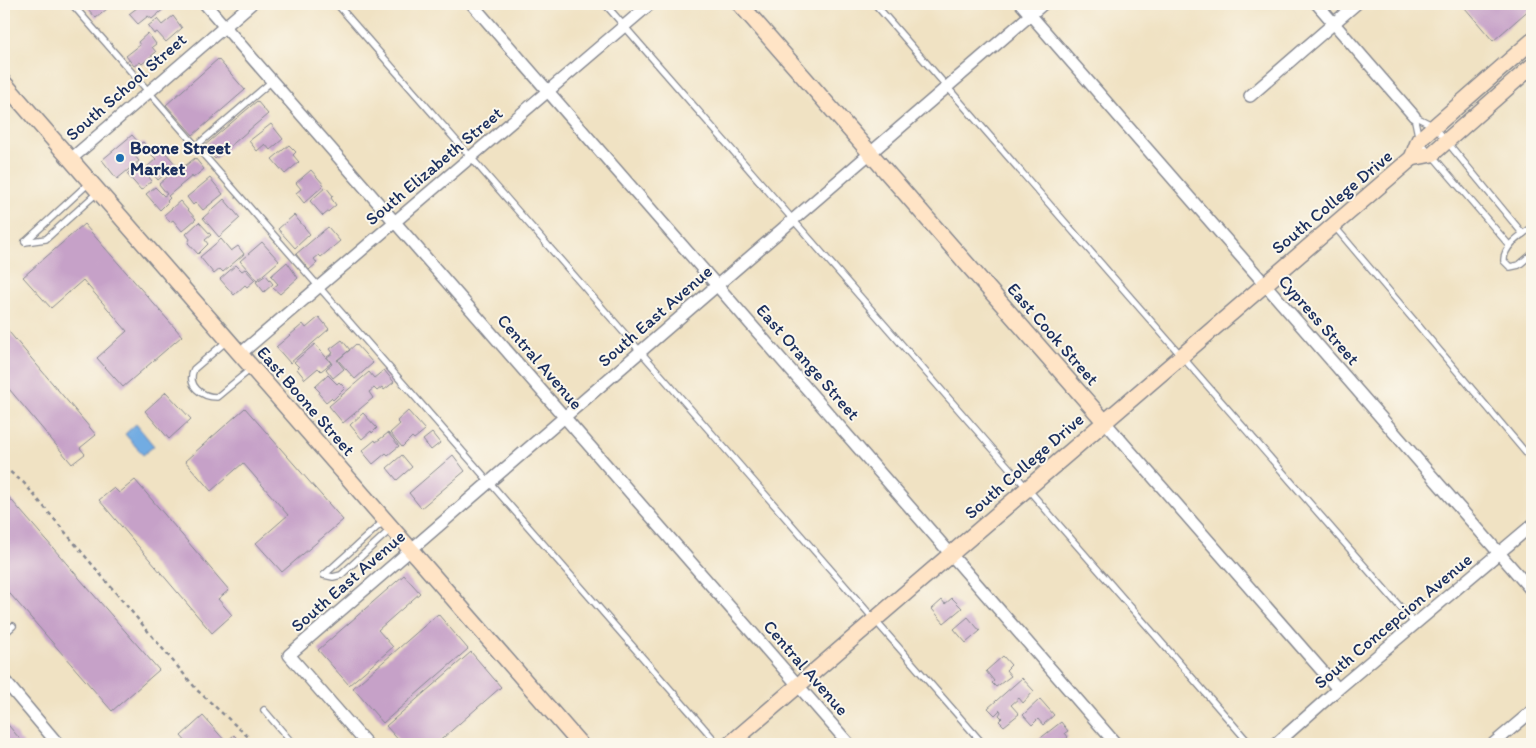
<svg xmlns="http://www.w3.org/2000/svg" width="1536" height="748" viewBox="0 0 1536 748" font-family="Itim,sans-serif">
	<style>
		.water { fill: #72ace2; stroke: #466ea0 }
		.building { fill: #c6a1c8 }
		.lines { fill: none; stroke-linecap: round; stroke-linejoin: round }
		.lane-casing { stroke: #868890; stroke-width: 8 }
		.street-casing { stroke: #868890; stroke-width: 14 }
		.secondary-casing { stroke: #868890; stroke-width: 18 }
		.path { stroke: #868890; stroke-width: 2.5; stroke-dasharray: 4 4; stroke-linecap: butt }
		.lane { stroke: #fff; stroke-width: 5.5 }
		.street { stroke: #fff; stroke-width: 11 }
		.secondary { stroke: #ffe4c6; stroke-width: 15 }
		.poi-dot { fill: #1f6fb2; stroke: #fbf7ec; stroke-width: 2 }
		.labels { text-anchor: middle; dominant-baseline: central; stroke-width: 4; stroke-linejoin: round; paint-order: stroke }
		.street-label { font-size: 18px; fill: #1b2f5e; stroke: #fbf7ec }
		.poi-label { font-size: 18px; font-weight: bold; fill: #1b2f5e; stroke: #fbf7ec; text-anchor: start }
	</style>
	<rect width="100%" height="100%" fill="#fbf7ec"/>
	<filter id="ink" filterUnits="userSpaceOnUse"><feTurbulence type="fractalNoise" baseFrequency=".02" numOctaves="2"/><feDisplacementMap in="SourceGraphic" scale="10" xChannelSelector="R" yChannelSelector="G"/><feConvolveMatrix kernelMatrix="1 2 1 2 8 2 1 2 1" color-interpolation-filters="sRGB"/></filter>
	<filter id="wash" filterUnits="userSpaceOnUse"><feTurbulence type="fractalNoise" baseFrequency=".0096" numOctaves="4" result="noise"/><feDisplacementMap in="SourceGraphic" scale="20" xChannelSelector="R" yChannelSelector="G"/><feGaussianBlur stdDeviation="1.12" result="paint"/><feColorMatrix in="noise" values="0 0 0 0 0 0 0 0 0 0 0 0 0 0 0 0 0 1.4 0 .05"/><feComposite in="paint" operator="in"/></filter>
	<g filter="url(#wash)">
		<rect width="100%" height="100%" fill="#f0e2c3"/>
		<path class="water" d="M136 424 154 446 143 455 125 434Z"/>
		<g id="blocks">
			<g class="building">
				<path d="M89 4H113L96 18 86 7Z"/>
				<path d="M142 4H163L166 7 152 19 148 16 138 24 129 14Z"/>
				<path d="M1470 4H1532V7L1493 41 1465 8Z"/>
				<path d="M173 16 182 28 166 42 157 32 154 34 148 26 157 19 162 25Z"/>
				<path d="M148 33 156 44 152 47 156 52 142 64 140 62 134 66 126 56 140 45 138 42Z"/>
				<path d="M218 59 245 90 193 135 166 105Z"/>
				<path d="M257 101 268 114 215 159 204 146Z"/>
				<path d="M271 124 283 139 270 150 265 144 257 151 249 141Z"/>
				<path d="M132 135 140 144 143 142 147 146 135 156 139 161 117 179 102 160Z"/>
				<path d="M289 145 296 152 293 155 299 162 285 174 272 159Z"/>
				<path d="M160 146 176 165 158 180 147 167 156 159 151 154Z"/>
				<path d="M195 158 204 169 193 178 192 176 168 196 170 198 167 201 168 202 160 210 146 194 155 187 164 196 167 194 159 184 183 164 185 166Z"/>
				<path d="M139 164 152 181 141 190 127 174Z"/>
				<path d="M311 170 324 185 304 203 296 193 301 189 296 183Z"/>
				<path d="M210 178 223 194 203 210 196 202 193 205 187 197Z"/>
				<path d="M326 187 333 196 331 198 336 205 323 216 310 201Z"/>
				<path d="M224 199 240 218 219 237 203 218Z"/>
				<path d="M180 201 196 219 182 231 173 220 170 222 164 215Z"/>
				<path d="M294 215 310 234 295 248 278 229Z"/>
				<path d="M199 222 211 235 205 240 208 244 198 254 188 243 190 239 186 234Z"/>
				<path d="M84 224 182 336 123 387 97 358 127 331 83 280 51 308 23 277Z"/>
				<path d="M328 227 340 241 321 257 319 255 314 259 317 263 309 270 296 254Z"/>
				<path d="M221 239 231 251 238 246 244 254 223 272 220 269 214 274 200 257Z"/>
				<path d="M262 242 279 261 257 280 240 261Z"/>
				<path d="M287 262 298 278 280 294 273 288 278 284 271 276Z"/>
				<path d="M236 265 242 271 245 269 255 280 247 287 245 285 234 295 220 279Z"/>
				<path d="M266 275 273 284 264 292 256 282Z"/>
				<path d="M319 317 329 329 290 363 276 347 303 324 306 328Z"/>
				<path d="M4 326 96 435 80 448 85 454 72 464 4 383Z"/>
				<path d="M342 340 350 350 337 360 344 369 333 378 326 369 332 364 327 357 333 353 330 349Z"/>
				<path d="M315 344 331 363 321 371 318 368 305 379 297 369 299 367 294 362Z"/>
				<path d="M356 344 373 363 355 379 338 360Z"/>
				<path d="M384 370 394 382 384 390 382 387 377 391 374 388 369 392 373 398 343 423 329 406 369 372 374 378Z"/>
				<path d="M328 375 337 384 339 382 345 388 333 400 331 398 326 402 319 394 320 392 315 387Z"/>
				<path d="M166 392 191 419 169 439 145 411Z"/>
				<path d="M245 408 343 520 282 572 256 543 288 515 243 463 211 491 185 461Z"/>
				<path d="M408 411 425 430 414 439 412 437 402 447 390 433 400 424 397 421Z"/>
				<path d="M363 413 377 428 372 433 371 431 362 439 350 425Z"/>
				<path d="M388 433 399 446 388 455 386 453 373 464 362 451 375 440 376 442Z"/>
				<path d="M432 433 440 443 431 450 423 440Z"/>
				<path d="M402 455 412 467 397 480 387 468Z"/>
				<path d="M453 455 465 471 421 508 409 493Z"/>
				<path d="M135 480 229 590 218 599 232 615 212 633 99 500 114 488 119 493Z"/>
				<path d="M7 495 159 670 112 711 4 587V498Z"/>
				<path d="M404 575 420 593 378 630 393 647 349 685 318 650Z"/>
				<path d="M952 598 962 608 944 623 932 609 942 600 945 604Z"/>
				<path d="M438 614 468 649 383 723 353 688Z"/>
				<path d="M968 617 980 631 966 643 954 629Z"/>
				<path d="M471 652 501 687 436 744H402L386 726Z"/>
				<path d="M1003 656 1011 665 1006 670 1011 676 996 687 992 683 994 681 986 671Z"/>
				<path d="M1022 678 1034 691 1023 703 1019 698 1011 705 1019 714 1004 726 999 721 1002 718 999 715 1001 712 1000 710 995 715 988 708Z"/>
				<path d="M1040 699 1054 715 1043 725 1038 719 1032 725 1023 715Z"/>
				<path d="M203 716 226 742 234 735 242 744H188L181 736Z"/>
				<path d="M4 720 24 744H4Z"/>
				<path d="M1061 722 1068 731 1065 733 1068 737 1065 740 1069 744H1033Z"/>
			</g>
		</g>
	</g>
	<g filter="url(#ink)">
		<use href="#blocks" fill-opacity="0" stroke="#868890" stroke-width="1"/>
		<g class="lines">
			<g class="lane-casing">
				<g id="lane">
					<path d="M72 4 718 744"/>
					<path d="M337 4 983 744"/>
					<path d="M605 4 1250 744"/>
					<path d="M875 4 1415 624"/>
					<path d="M1414 116 1419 140 1509 245"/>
					<path d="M1414 116 1434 126 1523 234"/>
					<path d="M196 146 272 81"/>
					<path d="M1335 227 1532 460"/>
					<path d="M1532 230 1530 229C1519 236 1503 247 1504 261L1510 267 1519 265 1532 254"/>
					<path d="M25 242 46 239 98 192"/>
					<path d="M25 242 90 182"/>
					<path d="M228 340 194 369C186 386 202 397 217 397L252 368"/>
					<path d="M324 575 333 577 341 575 391 529"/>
					<path d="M324 575 385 520"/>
					<path d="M4 634 13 626"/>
					<path d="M264 710 293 744"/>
				</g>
			</g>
			<g class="street-casing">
				<g id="street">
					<path d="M205 4 849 744"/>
					<path d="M472 4 1116 744"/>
					<path d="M1021 4 1532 591"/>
					<path d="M1317 4 1414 116"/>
					<path d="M1250 96 1356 4"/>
					<path d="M71 159 251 4"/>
					<path d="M240 354 650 4"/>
					<path d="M1104 421 1338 689"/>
					<path d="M4 680 58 744"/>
					<path d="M367 744 289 655 1043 4"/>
					<path d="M1276 744 1338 689 1532 525"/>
					<path d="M1493 744 1532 711"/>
				</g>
			</g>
			<g class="secondary-casing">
				<g id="secondary">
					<path d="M740 4 1104 421"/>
					<path d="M4 83 580 744"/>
					<path d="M1412 158 1432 154 1532 66"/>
					<path d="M730 744 1412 158 1419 140 1532 41"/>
				</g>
			</g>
			<path class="path" d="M4 467 24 483 198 691 256 744"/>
			<use href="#lane" class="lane"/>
			<use href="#street" class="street"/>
			<use href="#secondary" class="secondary"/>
		</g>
	</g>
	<circle class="poi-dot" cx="120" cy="158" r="5"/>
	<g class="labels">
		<g class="street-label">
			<text transform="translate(126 87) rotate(-41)">South School Street</text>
			<text transform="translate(434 166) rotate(-40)">South Elizabeth Street</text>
			<text transform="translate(1332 202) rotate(-40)">South College Drive</text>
			<text transform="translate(655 316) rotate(-41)">South East Avenue</text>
			<text transform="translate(1319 320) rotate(49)">Cypress Street</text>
			<text transform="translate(1053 334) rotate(49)">East Cook Street</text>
			<text transform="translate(540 362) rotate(49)">Central Avenue</text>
			<text transform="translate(808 362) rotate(49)">East Orange Street</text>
			<text transform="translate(306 401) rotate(49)">East Boone Street</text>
			<text transform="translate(1024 466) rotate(-41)">South College Drive</text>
			<text transform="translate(348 581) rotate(-41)">South East Avenue</text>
			<text transform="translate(1393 621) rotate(-40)">South Concepcion Avenue</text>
			<text transform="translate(806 668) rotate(49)">Central Avenue</text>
		</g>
		<g class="poi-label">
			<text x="130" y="148">Boone Street<tspan x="130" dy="21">Market</tspan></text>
		</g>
	</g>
	<rect width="1536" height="748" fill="none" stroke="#fbf7ec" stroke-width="20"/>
</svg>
